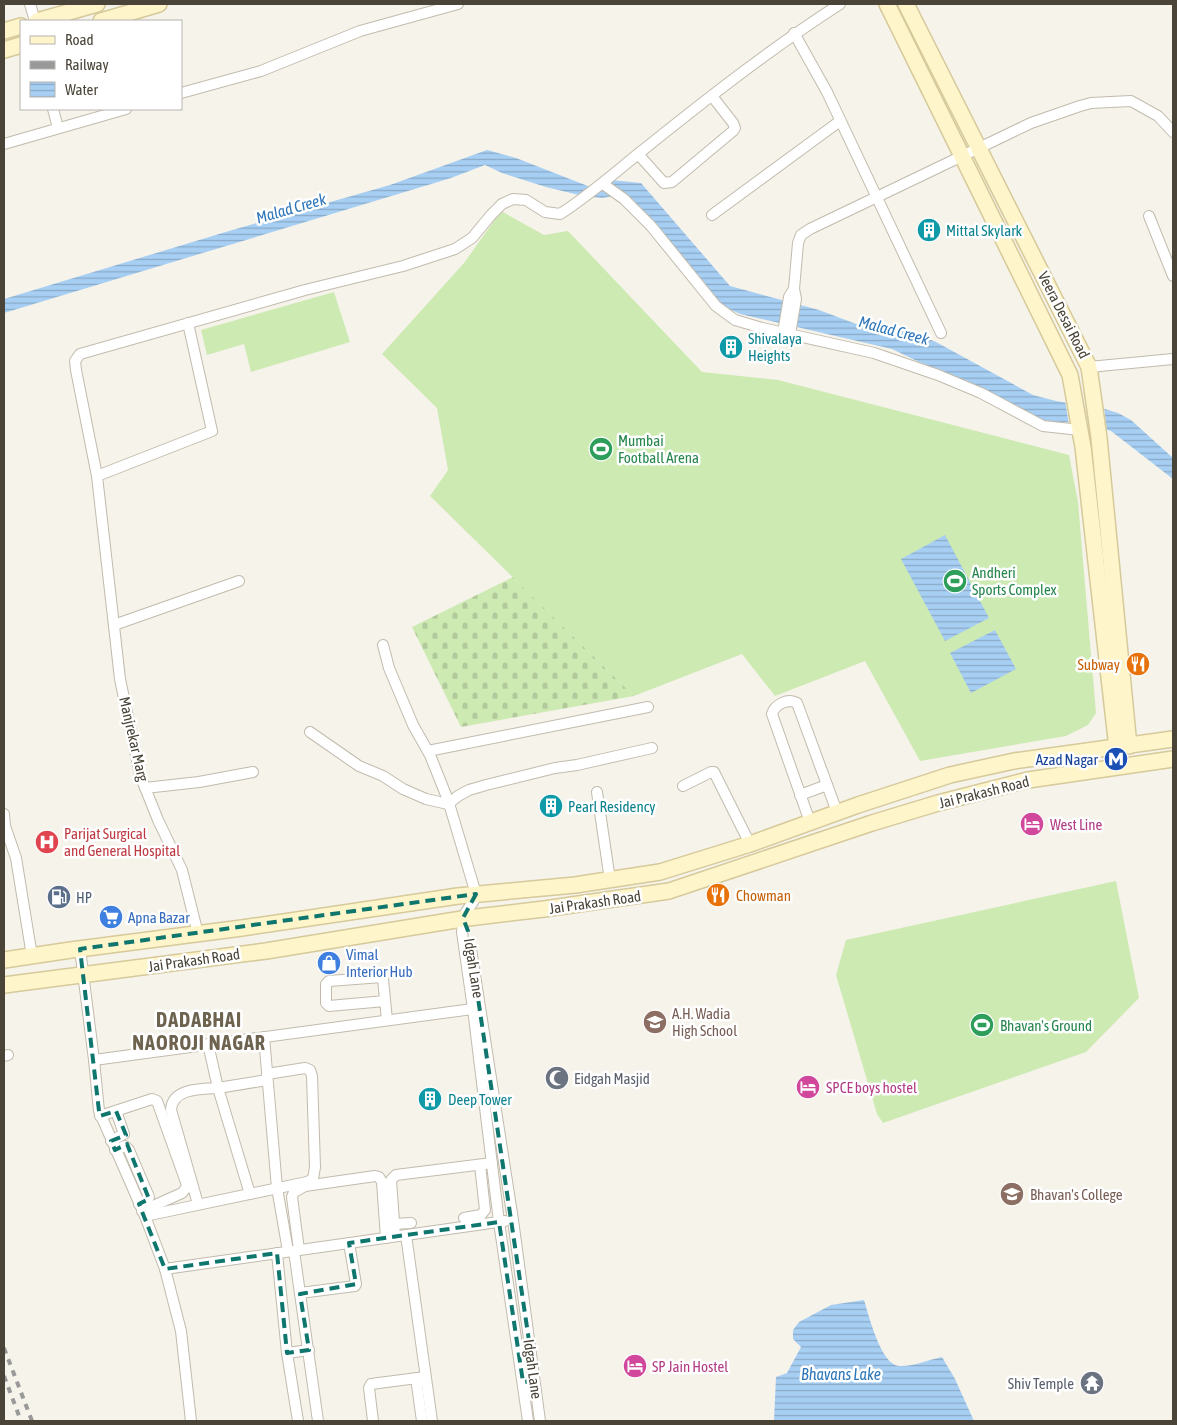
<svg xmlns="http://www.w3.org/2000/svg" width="1177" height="1425" viewBox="0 0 1177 1425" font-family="'Asap Condensed',sans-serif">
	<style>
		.cemetery { fill: url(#cemetery-stones) }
		.garden { fill: #ceeab3 }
		.water { fill: url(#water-rules) }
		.pier { fill: #f6f3eb }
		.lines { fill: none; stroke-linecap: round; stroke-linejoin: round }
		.street-casing { stroke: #c2bbad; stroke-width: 12 }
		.secondary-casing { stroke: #d6c99a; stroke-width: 18 }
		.street { stroke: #fff; stroke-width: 10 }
		.secondary { stroke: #fff5cb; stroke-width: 15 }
		.rail { stroke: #999; stroke-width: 4; stroke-dasharray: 6 6; stroke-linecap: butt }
		.marked { fill: none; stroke: #0f766e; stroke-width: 4; stroke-dasharray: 10 6; stroke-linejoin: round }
		.labels { text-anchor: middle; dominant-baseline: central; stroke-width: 5; stroke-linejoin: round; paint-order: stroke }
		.culture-label { font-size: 15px; fill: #0d838f; stroke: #fff; text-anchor: start }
		.street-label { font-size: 15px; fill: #4a4438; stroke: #fff }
		.leisure-label { font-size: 15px; fill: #27864d; stroke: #fff; text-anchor: start }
		.food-label { font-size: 15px; fill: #c56008; stroke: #fff; text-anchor: end }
		.transit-label { font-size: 15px; fill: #164399; stroke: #fff; text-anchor: end }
		.hotel-label { font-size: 15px; fill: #b23c85; stroke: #fff; text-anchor: start }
		.health-label { font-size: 15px; fill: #be3a42; stroke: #fff; text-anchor: start }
		.service-label { font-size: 15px; fill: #4e5e75; stroke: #fff; text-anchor: start }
		.shop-label { font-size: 15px; fill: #366cbe; stroke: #fff; text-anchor: start }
		.education-label { font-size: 15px; fill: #785e54; stroke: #fff; text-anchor: start }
		.worship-label { font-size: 15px; fill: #5b616d; stroke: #fff; text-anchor: start }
		.water-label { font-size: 16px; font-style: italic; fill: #2d76ba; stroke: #fff }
		.district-label { font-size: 20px; font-weight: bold; letter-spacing: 1px; fill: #6d634f; stroke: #fff }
	</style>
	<defs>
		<pattern id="cemetery-stones" width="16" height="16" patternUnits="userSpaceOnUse" patternTransform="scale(1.25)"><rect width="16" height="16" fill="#ceeab3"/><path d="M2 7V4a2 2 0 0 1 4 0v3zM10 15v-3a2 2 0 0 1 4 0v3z" fill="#b2ca9b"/></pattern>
		<pattern id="water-rules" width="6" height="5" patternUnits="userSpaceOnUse" patternTransform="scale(1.25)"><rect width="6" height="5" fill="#a7cff3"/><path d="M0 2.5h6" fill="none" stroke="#8aaac6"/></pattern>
	</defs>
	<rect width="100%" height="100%" fill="#f6f3eb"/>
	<path class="cemetery" d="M513 577 634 696 461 727 412 627Z"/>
	<g class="garden">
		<path d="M501 211 544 235 568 231 702 372 778 380 1069 455 1078 502 1096 713 1088 725 1066 736 920 761 865 661 775 696 742 654 634 696 430 496 448 470 437 408 382 354 464 263Z"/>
		<path d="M334 292 350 342 251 372 244 344 207 355 201 330Z"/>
		<path d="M1116 881 1139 998 1086 1052 883 1123 877 1114 836 975 846 940Z"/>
	</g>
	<g class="water">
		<path d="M487 150 516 158 593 188 611 180 641 183 730 286 819 310 867 328 907 331 936 342 1033 395 1056 401 1105 409 1118 413 1131 420 1173 458V479L1111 431 1091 425 1073 422 1047 423 892 349 740 314 721 305 627 194 602 198 583 196 546 187 502 173 485 165 451 178 4 313V299L229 231 390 185Z"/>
		<path d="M945 535 989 618 945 641 901 559Z"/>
		<path d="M995 630 1016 669 971 693 950 653Z"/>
		<path d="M864 1300C869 1316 881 1365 899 1366 913 1367 928 1360 942 1357L955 1379 974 1421H774L776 1377 787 1373 801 1347 793 1339V1330L799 1322 831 1305Z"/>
	</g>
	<path class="pier" d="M1065 400 1104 406 1107 432 1090 427 1069 425Z"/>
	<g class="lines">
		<g class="street-casing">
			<g id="street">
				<path d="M30 4 35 21"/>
				<path d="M794 33 827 92 941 333"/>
				<path d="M181 93 261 71 360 31 458 4"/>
				<path d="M53 109 58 128"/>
				<path d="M4 144 126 109"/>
				<path d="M638 154 664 183 672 182 733 131 735 128 733 123 712 96"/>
				<path d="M603 184 624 199 651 226 716 306 735 320 762 328 874 353 938 375 981 393 1043 426 1080 430"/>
				<path d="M712 215 840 121"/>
				<path d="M1149 216 1173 276"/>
				<path d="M188 323 212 431 97 476 120 679 140 775 158 820 182 870 198 934"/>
				<path d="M783 333 789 297 794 289"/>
				<path d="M790 334 796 299 794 289 798 243 801 235 810 229 1031 123 1080 106 1091 103 1131 101 1158 116 1173 132"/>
				<path d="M1089 367 1173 359"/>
				<path d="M97 476 76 370 75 361 80 354 305 290 403 266 455 249 472 238 491 215 502 204 513 199 526 200 545 212 560 214C588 196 612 175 638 154 704 101 770 49 840 4"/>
				<path d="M114 625 239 581"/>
				<path d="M383 645 389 668 413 725 430 755 448 800 476 894C475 903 467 908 464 916 462 921 463 926 462 932L473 1009 499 1222 528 1421"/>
				<path d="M310 732 359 766 383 776 403 789 426 799 448 804 458 796 469 790 486 785 555 768 577 765 652 748"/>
				<path d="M428 751 648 707"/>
				<path d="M683 786 711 772H714L750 844"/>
				<path d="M145 788 199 782 253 772"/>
				<path d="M597 792 610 880"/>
				<path d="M800 795 827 785"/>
				<path d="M4 814 5 826 16 858 32 956"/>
				<path d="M810 822 772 714C775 704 788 698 797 703L837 812"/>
				<path d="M80 949 94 1060 99 1111 145 1216 165 1269 181 1331 191 1421"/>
				<path d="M471 949 513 1220 540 1421"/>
				<path d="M385 1001 329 1006 326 1003V984L329 981 382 977 383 979 387 1020"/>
				<path d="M264 1037 277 1188 288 1251"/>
				<path d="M4 1056 8 1055"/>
				<path d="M94 1060 480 1008"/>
				<path d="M100 1116 152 1099 157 1101 187 1185 186 1188 182 1193 142 1211"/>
				<path d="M111 1141 124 1134 116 1111"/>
				<path d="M115 1150 125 1146 129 1150 149 1197 148 1199 139 1204"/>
				<path d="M250 1194 218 1088 267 1080"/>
				<path d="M198 1204 171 1110C172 1088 201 1089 218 1088L208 1044"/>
				<path d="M145 1216 307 1182 313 1179 315 1167 312 1076 310 1070 305 1068 267 1074"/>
				<path d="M464 1218 481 1215 485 1210 480 1165"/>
				<path d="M394 1224 411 1223"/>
				<path d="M406 1235 432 1421"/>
				<path d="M395 1236 391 1180 396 1175 492 1163"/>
				<path d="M299 1250 292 1197 294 1192 305 1186 375 1176 379 1177 382 1182 386 1238"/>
				<path d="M294 1251 318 1421"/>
				<path d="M277 1253 287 1353 298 1421"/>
				<path d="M165 1269 505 1221"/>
				<path d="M300 1293 355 1286 356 1284 349 1243"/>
				<path d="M287 1353 309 1350"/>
				<path d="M416 1378 422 1421"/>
				<path d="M373 1421 369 1388 371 1384 425 1377"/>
			</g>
		</g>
		<g class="secondary-casing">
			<g id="secondary">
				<path d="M887 4 1070 375 1083 447 1117 748"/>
				<path d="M906 4 1089 367 1099 438 1129 746"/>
				<path d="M37 21 97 4"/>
				<path d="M101 21 159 4"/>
				<path d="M4 31 21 26"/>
				<path d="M4 50 21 45"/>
				<path d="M4 960 71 950 242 928 458 896 575 885 660 872 750 844 858 805 950 775 1014 761 1173 739"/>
				<path d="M4 985 266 951 468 918 544 909 669 891 872 823 938 803 1028 780 1173 759"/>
			</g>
		</g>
		<use href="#street" class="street"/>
		<use href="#secondary" class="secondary"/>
		<g class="rail">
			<path d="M4 1348 32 1421"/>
			<path d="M4 1376 21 1421"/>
		</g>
	</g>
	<path class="marked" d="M476 894 463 918 468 931 535 1381 523 1382 499 1222 349 1243 356 1284 300 1294 309 1350 287 1353 277 1253 165 1269 139 1204 149 1199 127 1144 115 1150 111 1141 126 1135 116 1111 100 1116 99 1111 80 949Z"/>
	<defs>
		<g id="building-disc" transform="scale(1.25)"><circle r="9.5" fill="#0f9aa8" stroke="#fff"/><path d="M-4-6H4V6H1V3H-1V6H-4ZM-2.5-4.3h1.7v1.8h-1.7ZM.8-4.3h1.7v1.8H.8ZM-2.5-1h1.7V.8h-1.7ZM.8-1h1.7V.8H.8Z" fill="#fff"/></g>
		<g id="stadium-disc" transform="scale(1.25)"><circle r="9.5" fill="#2e9e5b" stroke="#fff"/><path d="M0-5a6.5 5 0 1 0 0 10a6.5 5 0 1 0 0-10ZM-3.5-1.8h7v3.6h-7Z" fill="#fff"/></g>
		<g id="restaurant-disc" transform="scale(1.25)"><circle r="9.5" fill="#e8710a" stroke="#fff"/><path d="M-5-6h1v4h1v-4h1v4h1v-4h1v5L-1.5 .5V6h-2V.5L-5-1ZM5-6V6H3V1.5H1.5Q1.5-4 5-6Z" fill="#fff"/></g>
		<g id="metro-disc" transform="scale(1.25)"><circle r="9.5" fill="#1a4fb4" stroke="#fff"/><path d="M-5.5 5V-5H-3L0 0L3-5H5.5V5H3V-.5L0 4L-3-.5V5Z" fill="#fff"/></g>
		<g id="hotel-disc" transform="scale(1.25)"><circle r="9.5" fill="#d1479c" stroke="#fff"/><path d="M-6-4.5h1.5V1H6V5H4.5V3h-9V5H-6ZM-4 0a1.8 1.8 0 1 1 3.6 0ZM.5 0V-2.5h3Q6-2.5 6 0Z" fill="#fff"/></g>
		<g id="hospital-disc" transform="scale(1.25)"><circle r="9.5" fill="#e0444e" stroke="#fff"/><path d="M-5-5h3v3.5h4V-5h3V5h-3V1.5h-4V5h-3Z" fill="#fff"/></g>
		<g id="fuel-disc" transform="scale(1.25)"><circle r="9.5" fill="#5c6f8a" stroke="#fff"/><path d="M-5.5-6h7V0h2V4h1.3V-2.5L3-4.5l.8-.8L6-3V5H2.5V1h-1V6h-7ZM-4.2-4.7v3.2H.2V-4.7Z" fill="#fff"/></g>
		<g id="supermarket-disc" transform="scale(1.25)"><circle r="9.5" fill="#3f7fe0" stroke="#fff"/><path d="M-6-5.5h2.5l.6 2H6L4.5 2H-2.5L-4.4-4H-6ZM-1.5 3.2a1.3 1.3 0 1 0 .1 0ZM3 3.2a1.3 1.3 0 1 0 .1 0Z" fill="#fff"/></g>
		<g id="shop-disc" transform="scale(1.25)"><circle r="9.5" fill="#3f7fe0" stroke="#fff"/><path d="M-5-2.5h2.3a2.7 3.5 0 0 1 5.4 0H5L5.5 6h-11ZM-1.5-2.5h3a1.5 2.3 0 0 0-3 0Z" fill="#fff"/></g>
		<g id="school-disc" transform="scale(1.25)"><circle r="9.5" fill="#8d6e63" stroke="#fff"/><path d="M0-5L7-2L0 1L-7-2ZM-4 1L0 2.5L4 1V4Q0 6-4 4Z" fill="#fff"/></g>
		<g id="mosque-disc" transform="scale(1.25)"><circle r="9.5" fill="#6b7280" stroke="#fff"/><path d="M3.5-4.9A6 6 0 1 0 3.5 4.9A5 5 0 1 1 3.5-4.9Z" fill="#fff"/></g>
		<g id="university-disc" transform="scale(1.25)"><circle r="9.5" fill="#8d6e63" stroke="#fff"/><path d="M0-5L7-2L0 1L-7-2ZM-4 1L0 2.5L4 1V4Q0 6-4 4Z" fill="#fff"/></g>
		<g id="temple-disc" transform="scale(1.25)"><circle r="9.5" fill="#6b7280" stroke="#fff"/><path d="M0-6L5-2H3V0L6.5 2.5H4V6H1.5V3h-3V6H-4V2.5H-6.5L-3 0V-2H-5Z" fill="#fff"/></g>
	</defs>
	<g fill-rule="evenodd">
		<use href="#building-disc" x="929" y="230"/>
		<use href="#building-disc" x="731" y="347"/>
		<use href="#stadium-disc" x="601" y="449"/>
		<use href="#stadium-disc" x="955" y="581"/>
		<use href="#restaurant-disc" x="1138" y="664"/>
		<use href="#metro-disc" x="1116" y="759"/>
		<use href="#building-disc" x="551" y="806"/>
		<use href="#hotel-disc" x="1032" y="824"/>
		<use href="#hospital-disc" x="47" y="842"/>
		<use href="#restaurant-disc" x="718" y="895"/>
		<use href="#fuel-disc" x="59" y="897"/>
		<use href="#supermarket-disc" x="111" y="917"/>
		<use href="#shop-disc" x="329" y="963"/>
		<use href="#school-disc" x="655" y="1022"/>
		<use href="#stadium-disc" x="982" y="1025"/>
		<use href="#mosque-disc" x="557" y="1078"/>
		<use href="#hotel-disc" x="808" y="1087"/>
		<use href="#building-disc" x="430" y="1099"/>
		<use href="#university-disc" x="1012" y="1194"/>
		<use href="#hotel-disc" x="635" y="1366"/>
		<use href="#temple-disc" x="1092" y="1383"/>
	</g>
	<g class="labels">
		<g class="culture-label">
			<text x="946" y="230">Mittal Skylark</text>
			<text x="748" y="338">Shivalaya<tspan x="748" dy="17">Heights</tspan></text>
			<text x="568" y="806">Pearl Residency</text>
			<text x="448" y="1099">Deep Tower</text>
		</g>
		<g class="street-label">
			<text transform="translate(1064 315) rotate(63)">Veera Desai Road</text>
			<text transform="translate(134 739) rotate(77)">Manjrekar Marg</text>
			<text transform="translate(984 792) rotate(-14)">Jai Prakash Road</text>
			<text transform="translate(595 902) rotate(-8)">Jai Prakash Road</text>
			<text transform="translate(194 960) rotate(-8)">Jai Prakash Road</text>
			<text transform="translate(474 968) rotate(81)">Idgah Lane</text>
			<text transform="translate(533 1369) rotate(82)">Idgah Lane</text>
		</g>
		<g class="leisure-label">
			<text x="618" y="440">Mumbai<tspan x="618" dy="17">Football Arena</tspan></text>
			<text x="972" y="572">Andheri<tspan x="972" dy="17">Sports Complex</tspan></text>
			<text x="1000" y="1025">Bhavan's Ground</text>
		</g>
		<g class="food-label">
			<text x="1120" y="664">Subway</text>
			<text x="736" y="895" text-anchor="start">Chowman</text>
		</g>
		<g class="transit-label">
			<text x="1098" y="759">Azad Nagar</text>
		</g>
		<g class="hotel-label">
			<text x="1050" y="824">West Line</text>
			<text x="826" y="1087">SPCE boys hostel</text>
			<text x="652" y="1366">SP Jain Hostel</text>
		</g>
		<g class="health-label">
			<text x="64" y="833">Parijat Surgical<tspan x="64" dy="17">and General Hospital</tspan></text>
		</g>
		<g class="service-label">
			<text x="76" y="897">HP</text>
		</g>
		<g class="shop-label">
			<text x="128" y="917">Apna Bazar</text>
			<text x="346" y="954">Vimal<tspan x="346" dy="17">Interior Hub</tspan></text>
		</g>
		<g class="education-label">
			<text x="672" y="1013">A.H. Wadia<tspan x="672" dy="17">High School</tspan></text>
			<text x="1030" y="1194">Bhavan's College</text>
		</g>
		<g class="worship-label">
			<text x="574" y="1078">Eidgah Masjid</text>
			<text x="1074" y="1383" text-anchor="end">Shiv Temple</text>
		</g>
		<g class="water-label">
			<text transform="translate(291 208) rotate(-16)">Malad Creek</text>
			<text transform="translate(894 330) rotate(15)">Malad Creek</text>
			<text x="841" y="1374">Bhavans Lake</text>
		</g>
		<g class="district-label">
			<text x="199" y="1019">DADABHAI<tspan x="199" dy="23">NAOROJI NAGAR</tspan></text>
		</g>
	</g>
	<rect width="1177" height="1425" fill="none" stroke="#4a4438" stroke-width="10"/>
	<rect x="20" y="20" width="162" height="90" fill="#ffffff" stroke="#b7b4af"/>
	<rect x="30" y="36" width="25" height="8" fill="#fff5cb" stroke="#b7b4af"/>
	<text x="65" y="45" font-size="15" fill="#4a4438">Road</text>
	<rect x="30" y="61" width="25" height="8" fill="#999999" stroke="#b7b4af"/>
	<text x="65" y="70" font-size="15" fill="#4a4438">Railway</text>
	<rect x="30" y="82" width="25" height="15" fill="url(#water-rules)" stroke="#b7b4af"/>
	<text x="65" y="95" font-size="15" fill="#4a4438">Water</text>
</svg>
